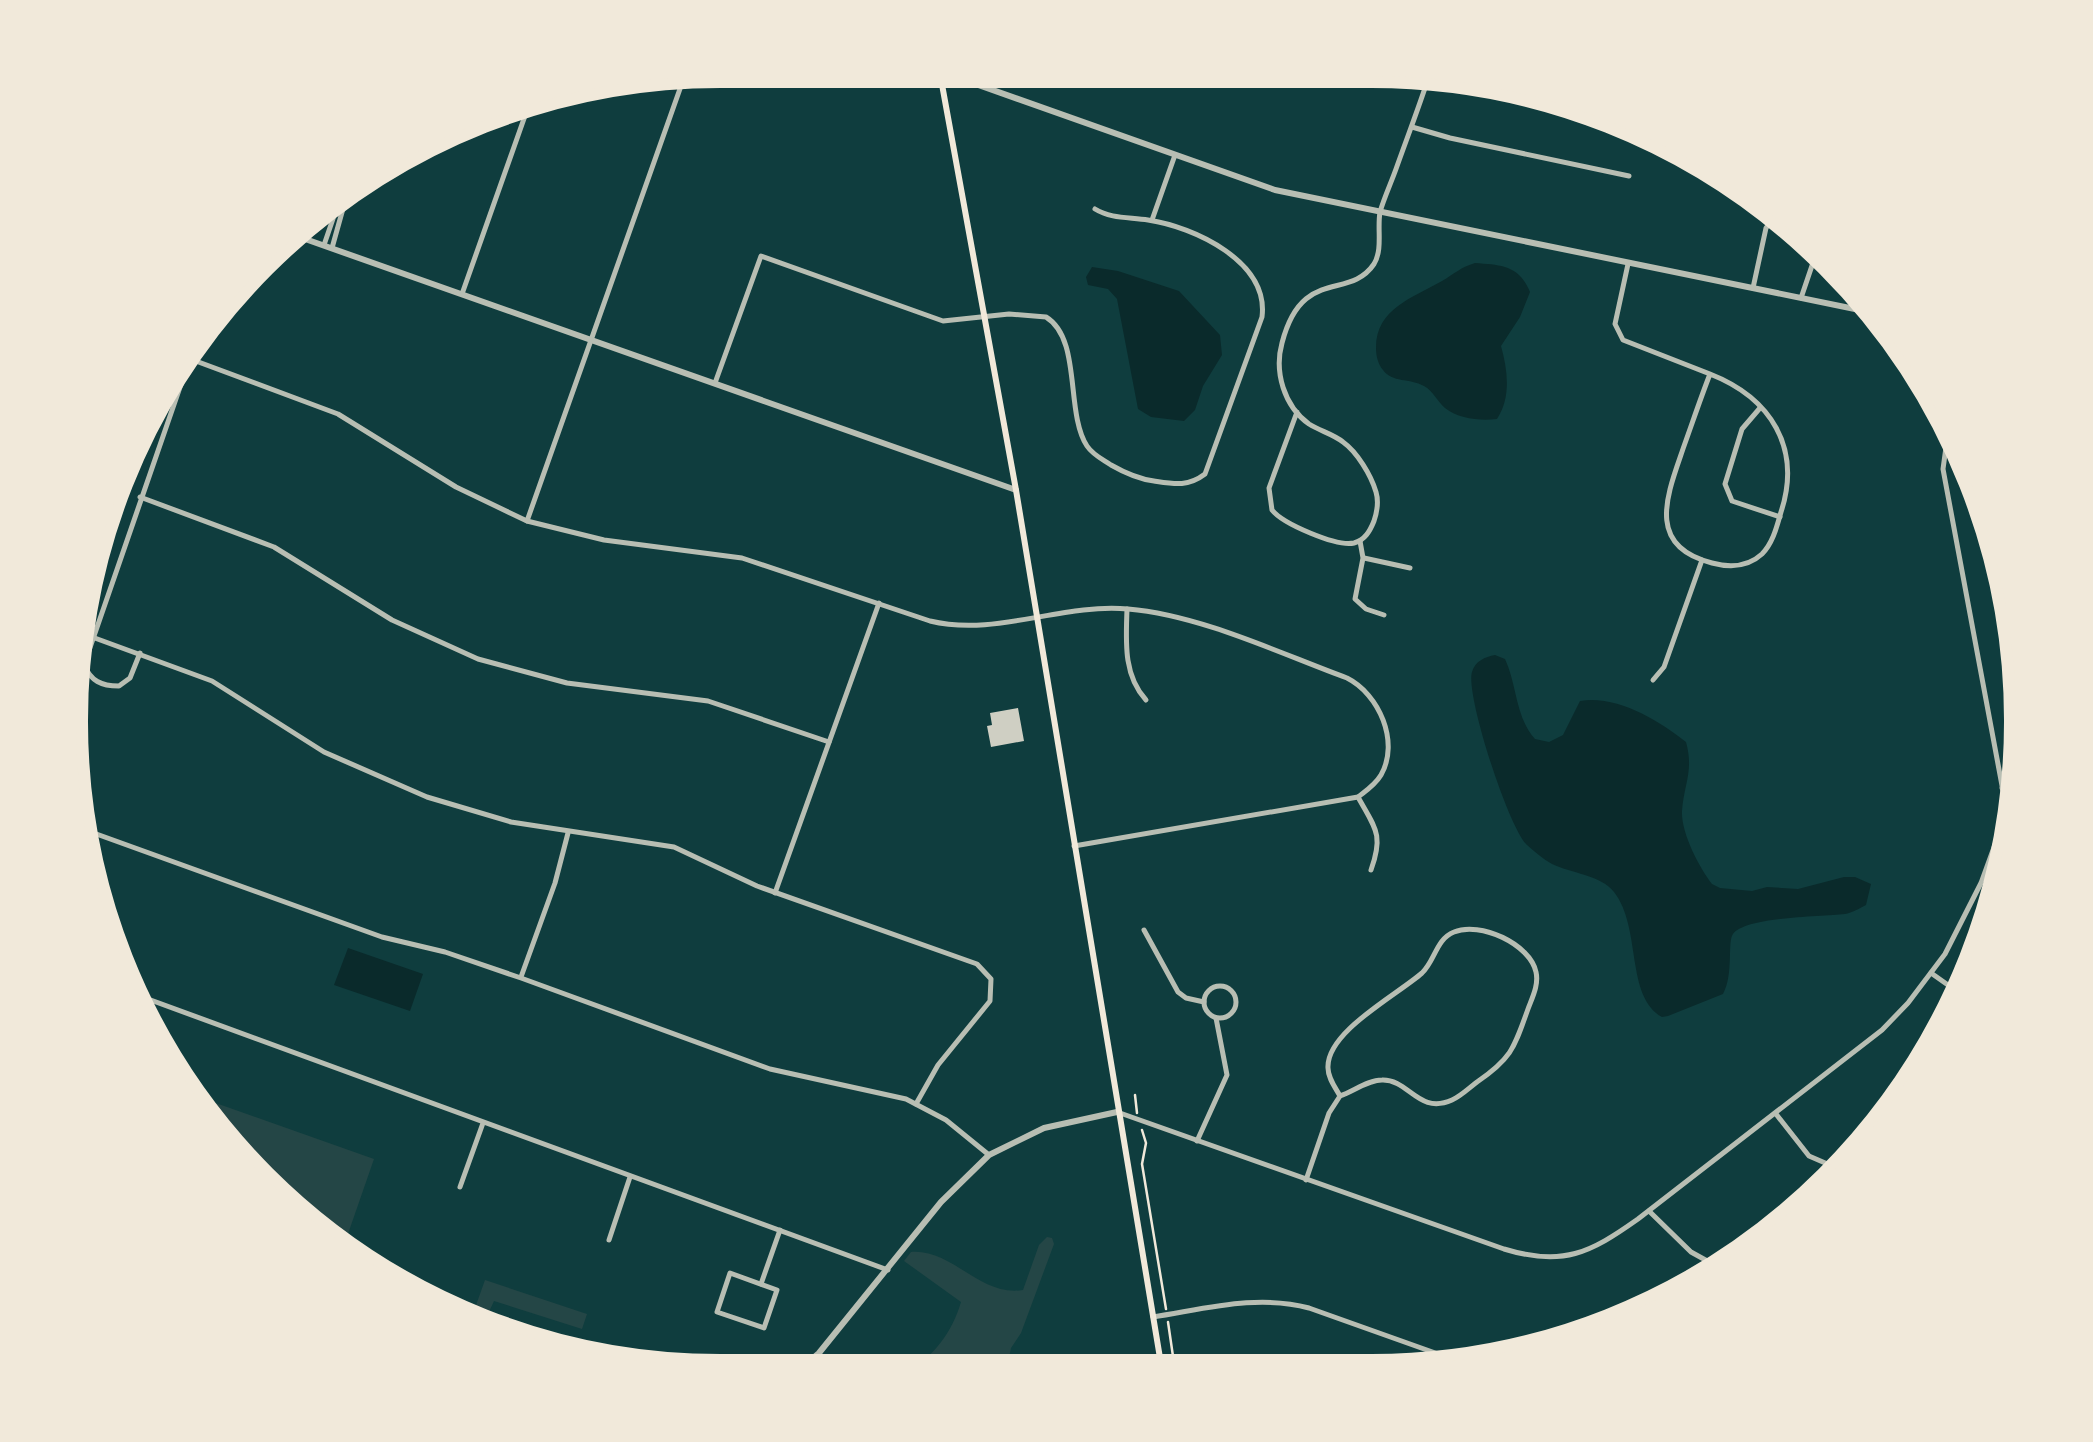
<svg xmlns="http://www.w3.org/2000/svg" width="2093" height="1442" viewBox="0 0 2093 1442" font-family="Rubik,sans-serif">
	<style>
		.green { fill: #244646 }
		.water { fill: #0a2a2b }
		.building { fill: #cfcfc3 }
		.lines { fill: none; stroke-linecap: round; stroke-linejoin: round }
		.path { stroke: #f1e9da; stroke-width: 2.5 }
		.minor { stroke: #b8beb3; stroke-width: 5 }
		.tertiary { stroke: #b8beb3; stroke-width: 6 }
		.secondary { stroke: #f1e9da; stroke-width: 6 }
		.rim { fill: none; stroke: #f1e9da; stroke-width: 12 }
	</style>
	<rect width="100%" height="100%" fill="#0f3d3e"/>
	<g class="green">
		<path d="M193 1095 374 1159 341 1254 257 1184Z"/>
		<path d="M1047 1237 1052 1238 1054 1244 1021 1333 1011 1348 1006 1372 905 1374C933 1357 952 1333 961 1302L904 1261 911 1252C953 1249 980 1297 1023 1290L1039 1245Z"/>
		<path d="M485 1280 587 1314 582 1329 494 1301 488 1314 475 1308Z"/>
	</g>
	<g class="water">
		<path d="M1475 263C1501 265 1519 265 1530 292L1520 317 1501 346C1508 371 1511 398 1497 419 1480 421 1459 419 1445 408 1437 401 1433 391 1424 386 1410 378 1392 383 1383 370 1378 364 1376 356 1376 348 1376 308 1413 298 1442 281 1454 274 1461 267 1475 263Z"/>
		<path d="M1092 267 1118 271 1179 291 1220 335 1222 355 1203 386 1195 410 1184 421 1151 417 1138 409 1117 299 1108 289 1088 285 1086 277Z"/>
		<path d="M1495 655 1505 659C1517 684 1515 717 1535 739L1549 742 1563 735 1580 701C1617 695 1658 720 1686 742 1694 771 1684 783 1682 811 1681 833 1699 867 1712 884L1720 888 1752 891 1767 887 1798 889 1844 877H1855L1871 884 1866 905C1860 908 1852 913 1845 914 1822 917 1746 916 1733 934 1727 942 1734 974 1723 994L1668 1016 1662 1017C1625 996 1642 928 1614 892 1601 875 1570 873 1552 864 1543 859 1535 852 1527 845 1509 829 1465 694 1472 672 1475 661 1485 657 1495 655Z"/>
		<path d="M348 948 423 974 410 1011 334 985Z"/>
	</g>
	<path class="building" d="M1018 708 1024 741 991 747 987 726 992 725 990 713Z"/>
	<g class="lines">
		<g class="path">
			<path d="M1135 1095 1137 1113"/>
			<path d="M1142 1130 1146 1143 1142 1164 1166 1309"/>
			<path d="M1168 1322 1175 1370"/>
		</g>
		<g class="minor">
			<path d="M1208 73 1237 82 1247 73"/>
			<path d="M1412 127 1450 138 1629 176"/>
			<path d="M1152 220 1175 155"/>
			<path d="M324 245 336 210 343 204"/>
			<path d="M332 248 351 180"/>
			<path d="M1628 264 1615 324 1623 340 1710 374C1701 397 1693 421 1684 446 1668 493 1644 546 1712 563 1731 568 1748 567 1762 554 1773 543 1777 526 1781 512 1802 448 1771 398 1710 374"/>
			<path d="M1753 288 1766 228 1775 216 1779 217"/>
			<path d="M462 294 532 96"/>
			<path d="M1801 298 1819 245"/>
			<path d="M185 357 338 414 456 487 527 521 604 540 742 558 930 621C996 637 1061 603 1128 609 1200 615 1279 653 1347 678 1379 694 1400 742 1381 775 1375 785 1367 790 1358 797L1074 846"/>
			<path d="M715 383 761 256 943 321 1009 314 1046 317C1082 339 1065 412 1087 446 1093 455 1102 459 1111 465 1125 473 1138 479 1154 481 1174 484 1188 487 1205 474L1262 317C1269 262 1195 227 1148 220 1130 217 1111 219 1095 209"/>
			<path d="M1760 408 1742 429 1725 484 1732 501 1780 517"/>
			<path d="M1297 412 1269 488 1272 510C1283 524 1337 547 1354 543 1365 540 1370 531 1374 521 1377 512 1379 502 1376 492 1371 475 1357 452 1343 442 1333 434 1320 431 1309 424 1284 406 1274 372 1282 343 1302 266 1349 301 1374 264 1383 249 1377 229 1380 212 1384 198 1391 183 1396 169 1407 138 1419 107 1429 76"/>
			<path d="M140 497 274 547 392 620 478 659 567 683 708 701 829 742"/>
			<path d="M527 521 687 69"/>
			<path d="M1360 541 1363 558 1355 599 1366 609 1384 615"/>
			<path d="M1364 558 1410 568"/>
			<path d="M1127 609C1126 641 1123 675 1146 700"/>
			<path d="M92 637 212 681 324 752 427 797 511 822 674 847 757 886 977 964 991 979 990 1001 938 1065 916 1104"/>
			<path d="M140 653 130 678 119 686C101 686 91 681 84 665L197 338"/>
			<path d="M1653 680 1664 667 1702 560"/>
			<path d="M2002 788H2021"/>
			<path d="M1358 797C1375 828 1384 834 1371 870"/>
			<path d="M77 827 382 937 445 952 521 978 770 1069 906 1099 946 1120 989 1155"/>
			<path d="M775 893 879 603"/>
			<path d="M1144 930 1178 992 1186 998 1204 1002"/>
			<path d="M1931 973 1965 997"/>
			<path d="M521 977 555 883 568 833"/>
			<circle cx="1220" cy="1002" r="16"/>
			<path d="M126 991 888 1270"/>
			<path d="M1120 1113 1504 1249C1563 1267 1590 1253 1638 1219L1882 1030 1908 1003 1945 954 1981 883 2005 817 2006 807 1943 469 1950 418"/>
			<path d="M1776 1114 1809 1156 1846 1172"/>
			<path d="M1197 1141 1227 1075 1216 1018"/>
			<path d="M1306 1180 1329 1113 1340 1096C1335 1087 1328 1078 1328 1068 1326 1032 1397 995 1422 973 1435 961 1436 939 1454 932 1480 921 1530 944 1536 972 1539 985 1532 998 1528 1009 1514 1048 1512 1058 1477 1082 1469 1088 1461 1096 1452 1100 1418 1115 1409 1079 1382 1080 1368 1080 1354 1091 1340 1096"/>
			<path d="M460 1187 483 1123"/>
			<path d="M1649 1211 1691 1252 1720 1268"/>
			<path d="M609 1240 630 1177"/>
			<path d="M730 1273 777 1290 764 1328 717 1312Z"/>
			<path d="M761 1284 780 1230"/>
			<path d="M1153 1317C1205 1309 1257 1294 1309 1308L1469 1365"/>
		</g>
		<g class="tertiary">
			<path d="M939 71 1275 190 1884 315"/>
			<path d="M291 234 1016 490"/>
			<path d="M793 1376 819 1353 941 1202 989 1155 1044 1128 1117 1112"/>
		</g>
		<path class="secondary" d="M939 68 1016 490 1162 1370"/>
	</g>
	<path d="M0 0H2093V1442H0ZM720 82H1372A638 638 0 0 1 2010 720V722A638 638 0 0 1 1372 1360H720A638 638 0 0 1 82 722V720A638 638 0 0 1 720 82Z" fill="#f1e9da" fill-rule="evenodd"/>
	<path class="rim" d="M720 82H1372A638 638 0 0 1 2010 720V722A638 638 0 0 1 1372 1360H720A638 638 0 0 1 82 722V720A638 638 0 0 1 720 82Z"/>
</svg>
